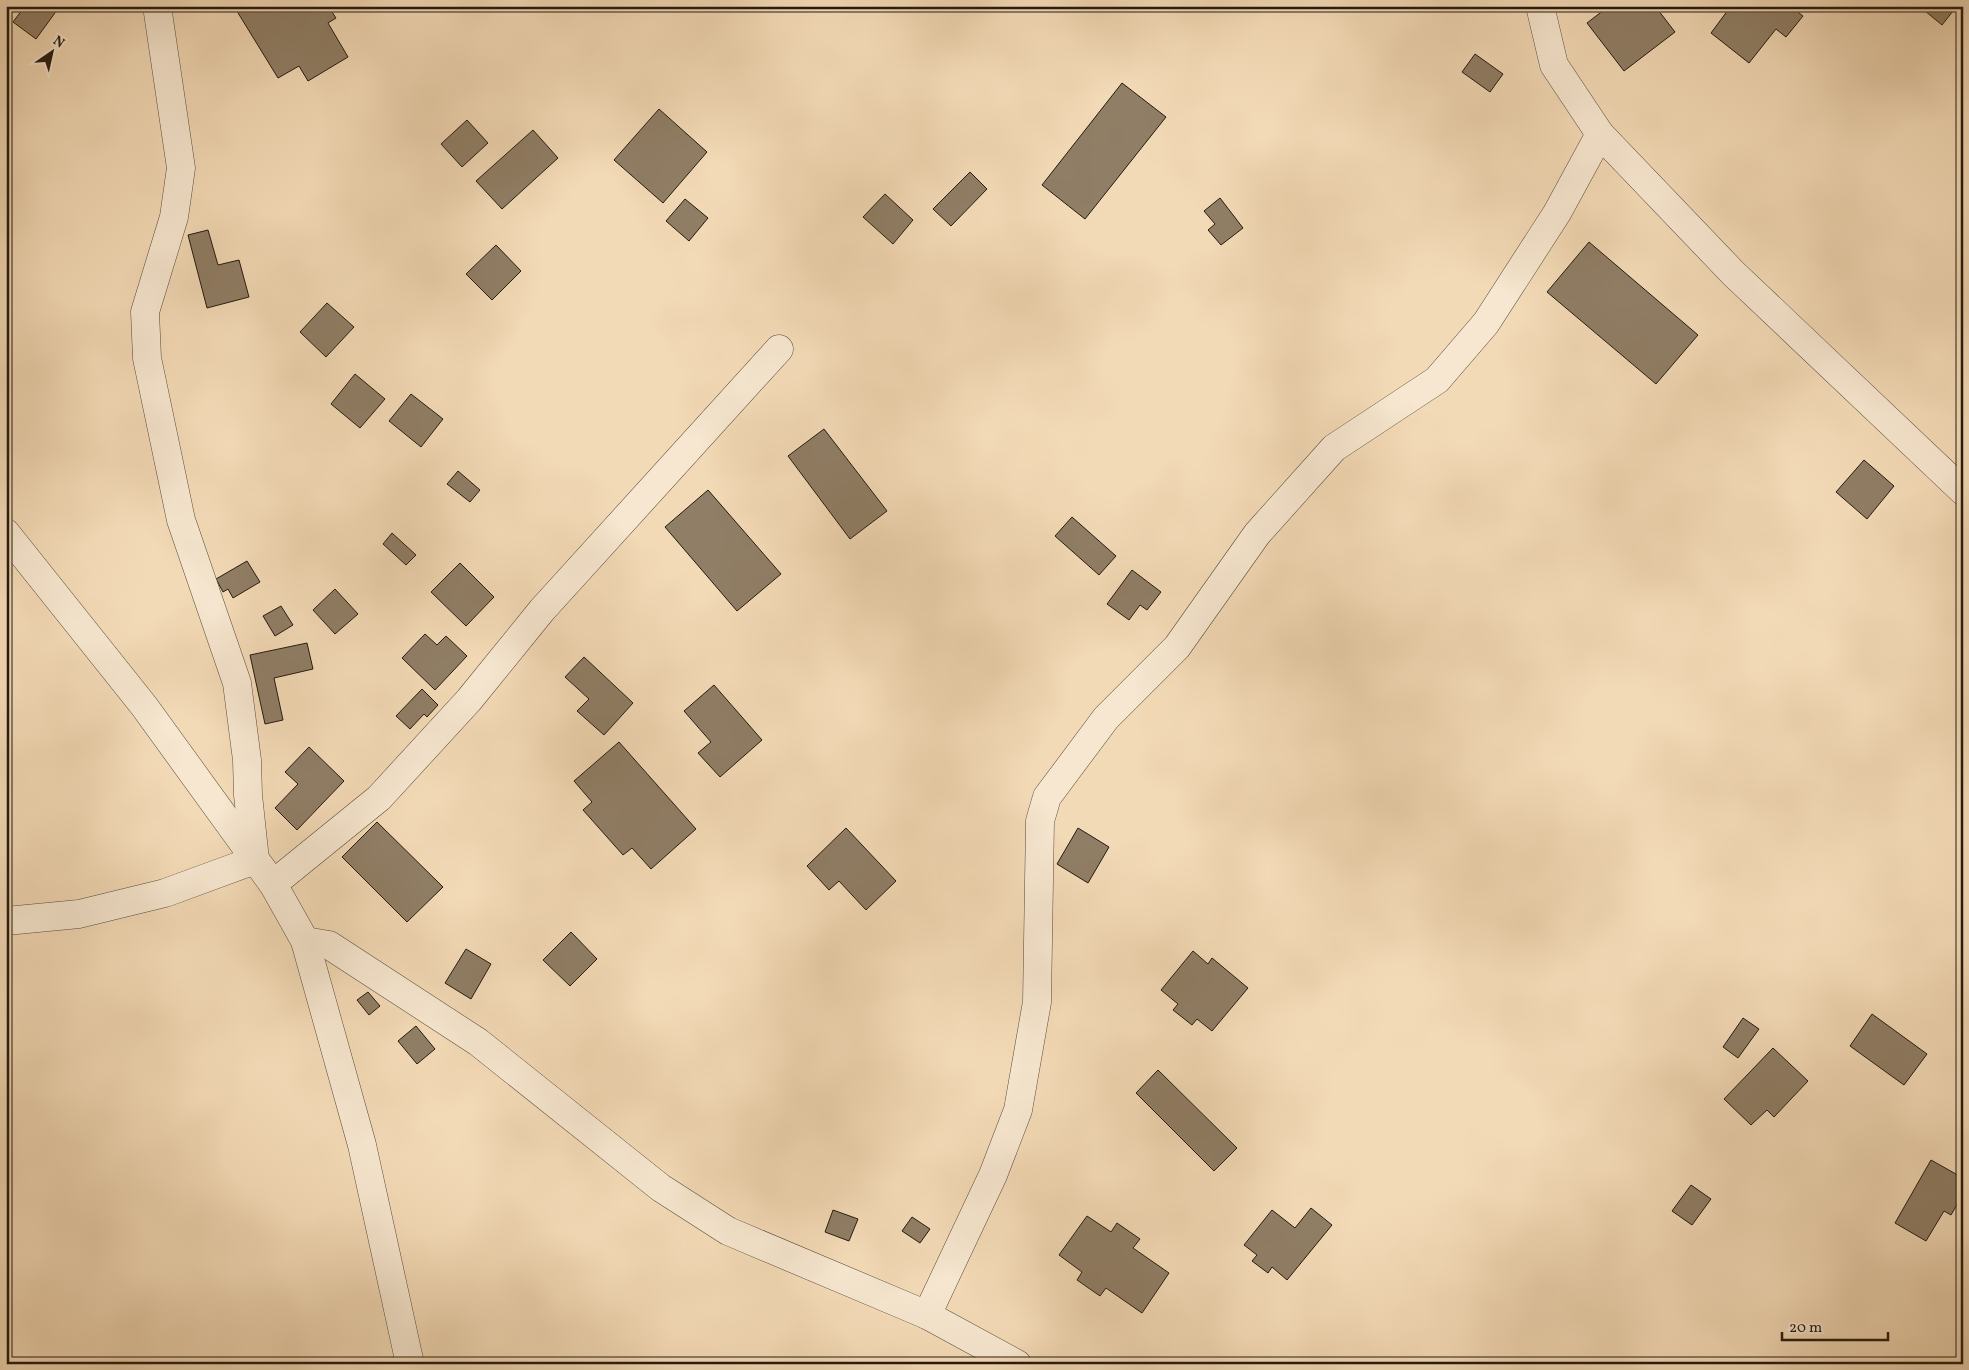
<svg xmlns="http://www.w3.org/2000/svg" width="1969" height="1370" viewBox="0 0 1969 1370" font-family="Vollkorn,serif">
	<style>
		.building { fill: #907e66; stroke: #241a0f }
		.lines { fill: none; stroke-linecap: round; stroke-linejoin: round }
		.minor-casing { stroke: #584a39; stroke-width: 29 }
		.minor { stroke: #f7e7d0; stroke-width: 28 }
	</style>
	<rect width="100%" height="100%" fill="#f3dab6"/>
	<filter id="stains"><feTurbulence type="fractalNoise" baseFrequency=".004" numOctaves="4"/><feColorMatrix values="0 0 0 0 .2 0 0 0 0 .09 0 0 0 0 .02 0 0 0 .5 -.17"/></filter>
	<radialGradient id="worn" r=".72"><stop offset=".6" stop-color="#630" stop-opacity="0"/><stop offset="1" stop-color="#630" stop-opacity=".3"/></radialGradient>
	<g class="building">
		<path d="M17 6H60L36 39 13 22 22 10Z"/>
		<path d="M238 6H328L336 18 328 23 348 57 308 81 299 66 278 78 235 8Z"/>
		<path d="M1609 6H1655L1675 32 1624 71 1587 23Z"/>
		<path d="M1731 6H1790L1803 16 1786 37 1776 29 1749 63 1711 33Z"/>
		<path d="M1919 6H1957L1942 25Z"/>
		<path d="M1475 54 1503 74 1490 92 1462 72Z"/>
		<path d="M1122 83 1166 117 1085 219 1042 185Z"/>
		<path d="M659 109 707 152 663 203 614 160Z"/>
		<path d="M467 120 488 143 462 167 441 144Z"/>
		<path d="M533 130 558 158 502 209 476 181Z"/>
		<path d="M970 172 987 189 951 226 933 209Z"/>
		<path d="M885 194 913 220 893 244 863 217Z"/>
		<path d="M1220 198 1243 228 1221 245 1208 230 1215 224 1204 211Z"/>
		<path d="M685 199 708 218 689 241 666 221Z"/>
		<path d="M208 230 218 265 239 260 249 297 207 308 188 235Z"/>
		<path d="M1589 242 1698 335 1656 384 1547 292Z"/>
		<path d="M496 245 521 271 492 300 466 274Z"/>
		<path d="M327 303 354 327 326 357 300 332Z"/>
		<path d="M355 374 385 399 360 428 331 404Z"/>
		<path d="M411 394 443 419 421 447 389 421Z"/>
		<path d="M824 429 887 511 850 539 788 456Z"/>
		<path d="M1864 460 1894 486 1867 519 1836 492Z"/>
		<path d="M458 471 480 490 470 502 447 484Z"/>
		<path d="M708 490 781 574 737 611 665 527Z"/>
		<path d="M1072 517 1116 556 1099 575 1055 536Z"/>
		<path d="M392 533 416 555 406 565 383 544Z"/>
		<path d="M247 561 260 582 233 598 228 589 223 592 216 579Z"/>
		<path d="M460 563 494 597 466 626 431 592Z"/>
		<path d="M1132 570 1161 592 1147 610 1140 605 1129 620 1107 604Z"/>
		<path d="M335 589 358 614 335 634 313 610Z"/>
		<path d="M281 606 293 625 275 636 263 616Z"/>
		<path d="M425 634 437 645 446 636 467 656 435 690 402 658Z"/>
		<path d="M307 643 313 669 274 678 283 720 265 724 250 655Z"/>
		<path d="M584 657 633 703 604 735 577 711 589 699 565 677Z"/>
		<path d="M714 685 762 740 720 777 698 753 711 742 684 711Z"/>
		<path d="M422 689 438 705 427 717 424 714 410 729 396 716Z"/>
		<path d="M619 742 696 829 651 869 632 848 623 855 583 810 592 802 574 781Z"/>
		<path d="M309 747 344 781 297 830 275 808 298 784 285 772Z"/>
		<path d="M377 822 443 887 407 922 342 857Z"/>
		<path d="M846 828 896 881 866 910 839 881 829 890 807 866Z"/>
		<path d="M1078 828 1109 847 1088 883 1057 864Z"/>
		<path d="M571 932 597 959 570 986 543 960Z"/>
		<path d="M466 949 491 964 471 999 445 983Z"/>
		<path d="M1193 951 1208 964 1212 958 1248 988 1212 1031 1197 1019 1192 1025 1173 1010 1178 1004 1161 990Z"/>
		<path d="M368 992 380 1006 369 1015 357 1000Z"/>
		<path d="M1872 1014 1927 1054 1904 1085 1850 1046Z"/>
		<path d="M1743 1018 1759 1029 1738 1058 1723 1047Z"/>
		<path d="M416 1026 435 1049 417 1064 398 1041Z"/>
		<path d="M1773 1048 1808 1081 1774 1117 1767 1110 1751 1125 1724 1099Z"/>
		<path d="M1158 1070 1237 1148 1214 1171 1136 1093Z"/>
		<path d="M1931 1160 1963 1178V1194L1951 1215 1944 1211 1926 1241 1895 1223Z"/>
		<path d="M1691 1185 1711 1199 1692 1225 1672 1211Z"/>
		<path d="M1311 1208 1332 1225 1287 1280 1272 1267 1268 1273 1252 1261 1257 1255 1244 1245 1272 1210 1295 1228Z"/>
		<path d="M833 1210 858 1219 849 1241 825 1232Z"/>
		<path d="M1087 1216 1111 1232 1117 1223 1140 1239 1133 1248 1169 1273 1142 1313 1106 1288 1100 1296 1077 1280 1082 1272 1059 1255Z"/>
		<path d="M912 1217 930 1229 920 1243 902 1231Z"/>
	</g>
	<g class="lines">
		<g class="minor-casing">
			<g id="minor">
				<path d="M1540 6 1554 65 1600 134 1733 273 1963 491"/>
				<path d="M6 533 144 706 273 884 305 941 362 1145 410 1364"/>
				<path d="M273 884 379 798 469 700 542 610 779 349"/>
				<path d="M6 921 79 914 165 893 255 860 248 795 247 760 237 683 181 520 147 358 145 312 174 217 181 168 157 6"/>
				<path d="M305 941 329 945 478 1042 661 1188 728 1231 927 1315 1017 1364"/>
				<path d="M927 1315 993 1175 1018 1110 1037 1002 1040 821 1047 797 1106 718 1177 647 1257 534 1334 448 1437 380 1486 323 1557 213 1600 134"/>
			</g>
		</g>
		<use href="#minor" class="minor"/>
	</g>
	<rect width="1969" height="1370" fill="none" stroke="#f3dab6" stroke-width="25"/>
	<rect x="8" y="8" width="1954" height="1355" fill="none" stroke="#241a0f" stroke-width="2.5"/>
	<rect x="12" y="12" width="1944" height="1345" fill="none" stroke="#241a0f"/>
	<g transform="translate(52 52) rotate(34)" stroke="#f7e7d0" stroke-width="4" paint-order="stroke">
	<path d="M0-4L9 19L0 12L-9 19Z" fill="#241a0f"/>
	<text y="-8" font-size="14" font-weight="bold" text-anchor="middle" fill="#241a0f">N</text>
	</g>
	<path d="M1782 1332v8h106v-8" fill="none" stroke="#241a0f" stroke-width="2.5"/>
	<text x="1789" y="1332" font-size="15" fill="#241a0f" stroke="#f7e7d0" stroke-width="4" paint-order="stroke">20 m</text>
	<rect width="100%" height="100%" filter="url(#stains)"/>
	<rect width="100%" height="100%" fill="url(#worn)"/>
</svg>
